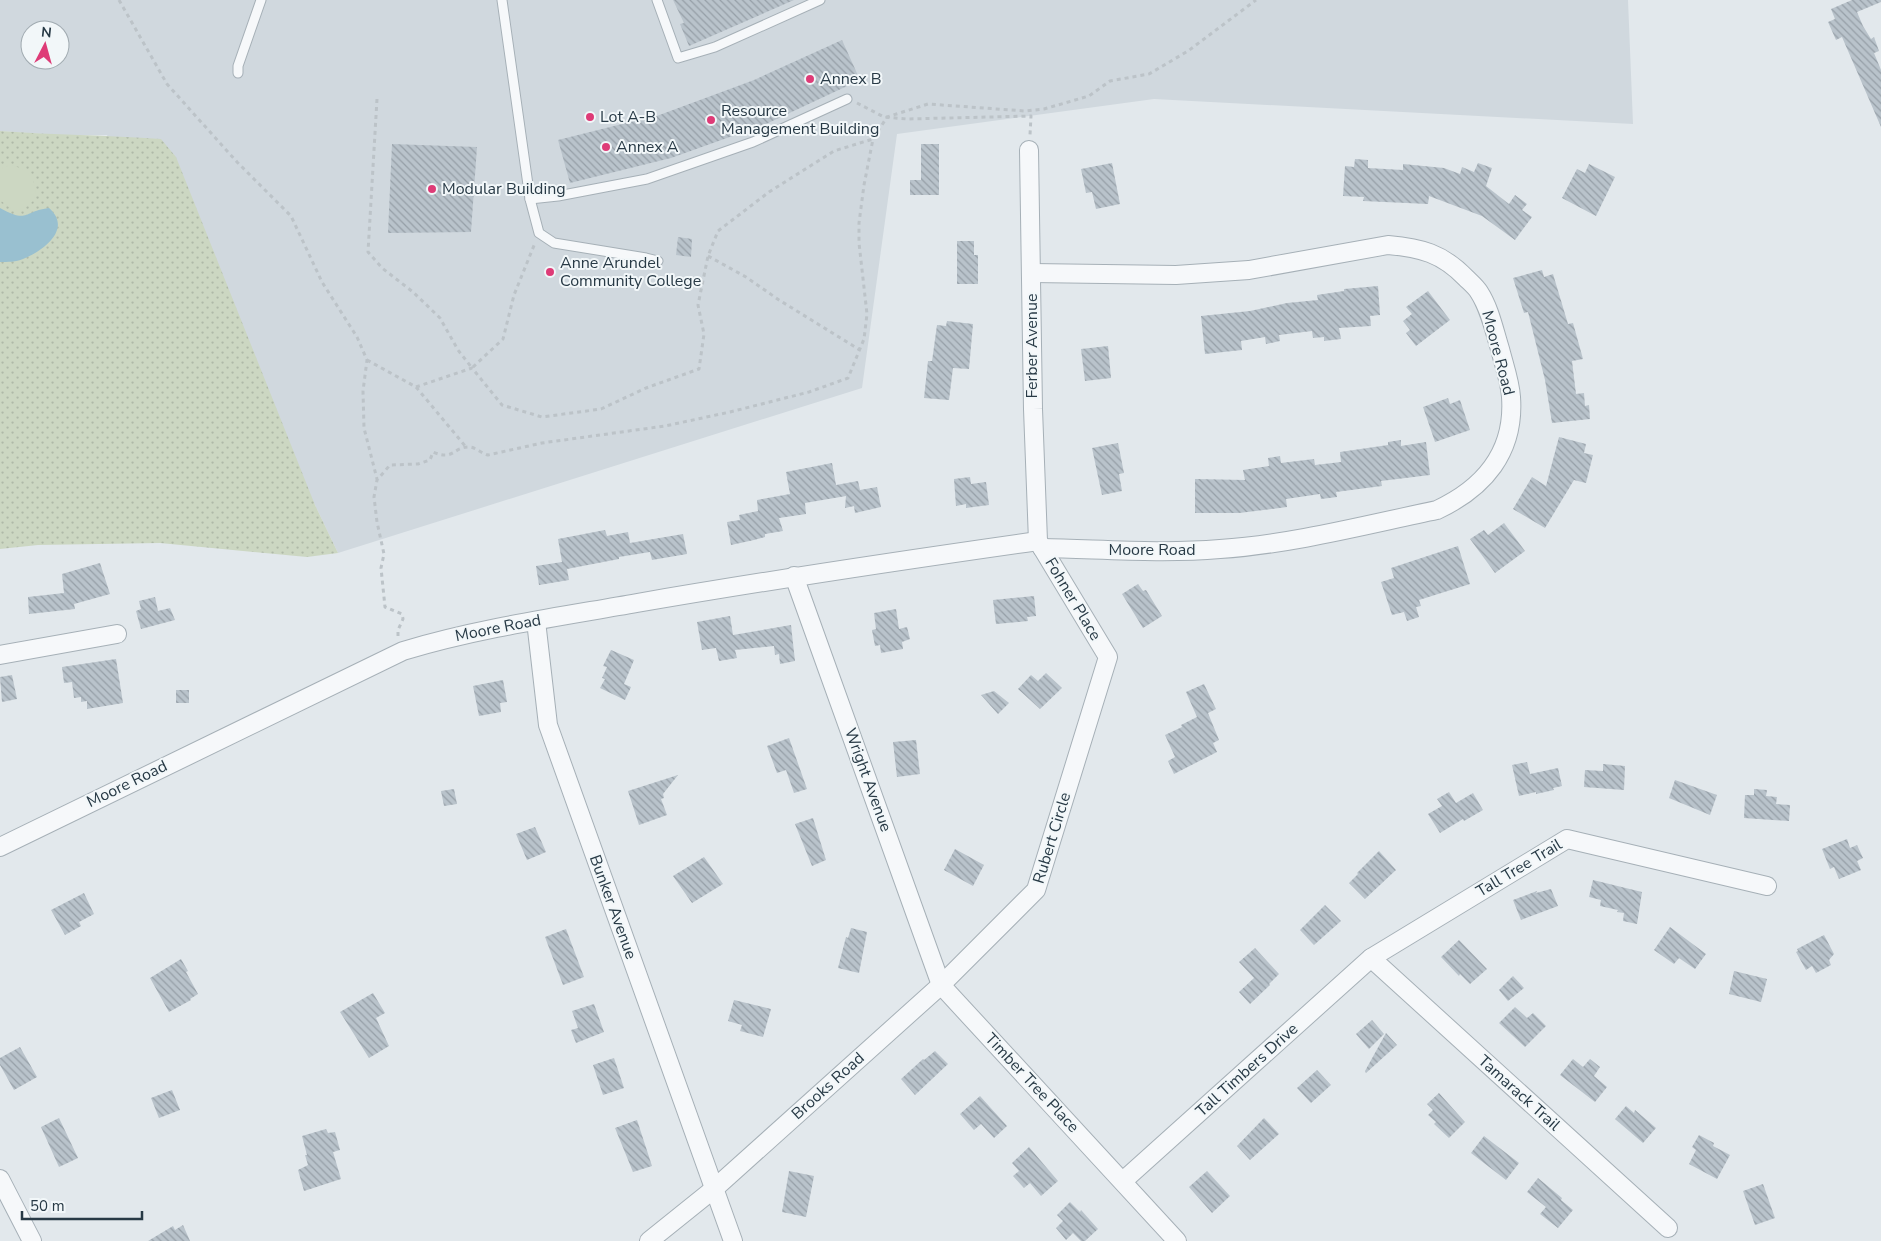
<svg xmlns="http://www.w3.org/2000/svg" width="1881" height="1241" viewBox="0 0 1881 1241" font-family="'Nunito Sans',sans-serif">
	<style>
		.built { fill: #d0d8de; fill-rule: evenodd }
		.grass { fill: url(#grass-dots) }
		.pitch { fill: #ccd7c2 }
		.water { fill: #99c0d0 }
		.building { fill: url(#building-back-hatch) }
		.lines { fill: none; stroke-linecap: round; stroke-linejoin: round }
		.service-casing { stroke: #a6b0b7; stroke-width: 11 }
		.minor-casing { stroke: #a6b0b7; stroke-width: 20 }
		.path { stroke: #bcc3c8; stroke-width: 3; stroke-dasharray: 4 4; stroke-linecap: butt }
		.service { stroke: #f6f8fa; stroke-width: 9 }
		.minor { stroke: #f6f8fa; stroke-width: 18 }
		.poi-dot { fill: #de3b77; stroke: #f2f7f9; stroke-width: 2 }
		.labels { text-anchor: middle; dominant-baseline: central; stroke-width: 4; stroke-linejoin: round; paint-order: stroke }
		.poi-label { font-size: 16px; fill: #283a46; stroke: #f2f7f9; text-anchor: start }
		.street-label { font-size: 16px; fill: #283a46; stroke: #f2f7f9 }
	</style>
	<defs>
		<pattern id="grass-dots" width="8" height="8" patternUnits="userSpaceOnUse" patternTransform="scale(1.25)"><rect width="8" height="8" fill="#ccd7c2"/><path d="M2 2h.1M6 6h.1" fill="none" stroke="#afb9a8" stroke-width="1.8" stroke-linecap="round"/></pattern>
		<pattern id="building-back-hatch" width="6" height="6" patternUnits="userSpaceOnUse" patternTransform="scale(1.25)"><rect width="6" height="6" fill="#b9c3cb"/><path d="M-1 5l2 2M0 0l6 6M5-1l2 2" fill="none" stroke="#969fa7"/></pattern>
	</defs>
	<rect width="100%" height="100%" fill="#e2e8ec"/>
	<path class="built" d="M0 0H1628L1633 124 1154 99 897 134 862 388 338 553 315 505 107 135H56L0 131ZM30 30H60V60H30Z"/>
	<path class="grass" d="M0 131C54 135 107 135 161 139L176 157 315 505 338 553 307 557 160 543 38 545 0 549Z"/>
	<path class="pitch" d="M10 165C40 170 47 208 13 210L0 200V169Z"/>
	<path class="water" d="M0 208C29 224 23 211 49 208 73 229 43 251 23 259 16 262 8 262 0 262Z"/>
	<g class="building">
		<path d="M673 0H794L689 46 680 24 684 23Z"/>
		<path d="M1852 0H1881V2L1857 12 1863 26 1871 39 1874 37 1879 51 1874 53 1881 70V127L1842 37 1836 40 1828 22 1835 19 1831 9Z"/>
		<path d="M842 40 860 80 766 124 671 158 570 183 558 140 646 118V120L754 80Z"/>
		<path d="M392 144 477 147 471 232 388 233Z"/>
		<path d="M921 144H939V195H910V180H921Z"/>
		<path d="M1355 159 1368 160V168L1403 170V164L1444 168 1460 174 1462 167 1474 172 1478 163 1492 168 1486 186 1509 204 1515 195 1527 204 1522 210 1532 217 1515 240 1482 216 1429 196 1428 204 1363 201 1364 197 1343 196 1345 166 1354 167Z"/>
		<path d="M1112 163 1120 204 1096 209 1092 192 1086 193 1081 169Z"/>
		<path d="M1589 164 1615 177 1596 216 1562 198 1577 169 1585 173Z"/>
		<path d="M678 237 692 239 691 257 676 255Z"/>
		<path d="M957 241H974V255H978V284H957Z"/>
		<path d="M1542 270 1544 277 1553 274 1568 324 1573 323 1583 359 1572 361 1576 394 1584 393 1585 406 1589 405 1590 419 1552 423 1545 380 1528 312 1524 313 1513 278Z"/>
		<path d="M1378 286 1380 315 1370 316 1371 326 1339 328 1341 339 1324 341V337L1313 338 1312 331 1279 335 1280 341 1266 344 1265 337 1241 341 1242 350 1205 354 1201 316 1250 311 1287 303 1318 300 1317 295 1344 291V289Z"/>
		<path d="M1428 291 1450 320 1416 346 1406 333 1410 330 1403 321 1412 314 1406 307Z"/>
		<path d="M947 321 973 324 969 369 953 368 949 400 924 398 928 361H932L937 325 946 326Z"/>
		<path d="M1108 346 1111 378 1085 381 1081 349Z"/>
		<path d="M1448 398 1450 404 1460 400 1470 430 1435 442 1423 407Z"/>
		<path d="M1559 437 1586 444 1584 453 1593 455 1586 483 1574 480 1545 528 1513 509 1532 477 1546 486Z"/>
		<path d="M1401 440V446L1426 442 1430 475 1381 481 1382 486 1336 492 1337 497 1321 499 1320 494 1286 499 1287 507 1239 513H1195V479L1245 480 1243 470 1269 466 1268 458 1280 456 1281 463 1314 459 1315 465 1341 462 1340 452 1388 445V442Z"/>
		<path d="M1118 443 1124 473 1119 474 1122 491 1102 495 1092 448Z"/>
		<path d="M832 463 836 485 858 481 860 490 877 487 881 507 855 513 854 506 845 508 846 496 805 503 806 514 779 518 783 531 765 534V537L754 540 731 545 727 522 740 520 739 515 758 511 757 500 790 494 786 472Z"/>
		<path d="M970 477 971 484 986 482 989 505 966 508V504L956 506 954 479Z"/>
		<path d="M1504 523 1525 551 1495 573 1470 539 1484 530 1488 535Z"/>
		<path d="M605 530 607 536 628 532 630 543 683 534 687 554 652 560 650 552 619 557V559L567 569 569 580 539 585 536 566 562 562 558 539Z"/>
		<path d="M1458 546 1470 584 1419 600 1421 606 1416 607 1419 617 1407 621 1404 612 1392 615 1381 582 1394 578 1391 568Z"/>
		<path d="M100 563 110 594 74 604 75 609 29 614 28 597 64 593 62 574Z"/>
		<path d="M1138 584 1143 591 1146 590 1162 616 1143 628 1122 594Z"/>
		<path d="M1034 596 1036 616 1027 617 1028 621 996 624 993 600Z"/>
		<path d="M155 597 158 611 170 608 175 620 141 629 136 611 141 609 139 601Z"/>
		<path d="M896 609 899 629 907 627 910 639 902 642 903 649 881 653 880 645 875 646 872 630 876 629 874 613Z"/>
		<path d="M730 616 733 635 791 625 795 661 780 664 779 654 775 655 774 646 735 650 737 658 719 661 716 648 702 650 697 622Z"/>
		<path d="M611 650 634 660 624 684 631 687 625 700 600 688 605 679 602 678 607 667 603 666Z"/>
		<path d="M116 659 123 703 87 709V701L81 702V697L74 698 72 682 64 683 62 667Z"/>
		<path d="M1046 673 1062 688 1040 709 1018 689 1031 675 1038 681Z"/>
		<path d="M12 675 17 699 2 702 0 677Z"/>
		<path d="M503 680 507 702 500 703 501 712 479 716 473 686Z"/>
		<path d="M1204 684 1216 709 1208 713 1219 740 1213 743 1217 752 1174 774 1168 761 1175 757 1165 735 1182 727 1181 725 1197 717 1186 692Z"/>
		<rect x="176" y="690" width="13" height="13"/>
		<path d="M994 691 1009 703 998 714 981 695Z"/>
		<path d="M789 738 807 789 794 793 786 770 777 773 767 746Z"/>
		<path d="M916 740 920 774 897 777 893 742Z"/>
		<path d="M1527 762 1530 774 1558 768 1562 786 1553 788 1554 790 1536 794V792L1519 796 1512 765Z"/>
		<path d="M1603 764 1625 766 1624 790 1584 787 1585 770 1603 771Z"/>
		<path d="M678 775 663 794 664 798 661 799 667 815 639 825 628 791Z"/>
		<path d="M1675 780 1717 795 1710 815 1669 798Z"/>
		<path d="M454 789 457 804 444 806 441 791Z"/>
		<path d="M1754 789 1767 790 1766 796 1777 797 1776 804 1790 805 1789 821 1744 818 1745 795H1754Z"/>
		<path d="M1449 792 1456 803 1473 793 1483 810 1464 821 1463 819 1440 833 1428 814 1442 806 1437 799Z"/>
		<path d="M813 818 826 860 812 866 795 824Z"/>
		<path d="M535 827 546 852 527 860 516 834Z"/>
		<path d="M1847 839 1850 848 1857 845 1863 858 1857 861 1861 870 1839 879 1834 867 1830 869 1822 849Z"/>
		<path d="M955 849 984 865 973 886 944 870Z"/>
		<path d="M1379 851 1396 870 1365 899 1349 883 1358 874 1357 873Z"/>
		<path d="M704 857 723 884 692 903 673 876Z"/>
		<path d="M1593 880 1642 892 1637 924 1623 921 1624 913 1617 912 1618 910 1600 906 1601 900 1589 897Z"/>
		<path d="M1551 889 1558 906 1521 920 1513 900 1537 891 1536 893Z"/>
		<path d="M84 893 94 914 79 922 81 926 65 935 51 910Z"/>
		<path d="M1325 905 1341 921 1314 945 1300 930Z"/>
		<path d="M1670 927 1706 954 1695 969 1679 958 1674 964 1654 950Z"/>
		<path d="M851 928 867 932 859 973 838 968 846 937 848 938Z"/>
		<path d="M566 929 584 977 563 985 545 937Z"/>
		<path d="M1824 935 1834 954 1829 960 1831 965 1816 973 1812 966 1806 970 1796 952 1798 951 1797 949Z"/>
		<path d="M1459 940 1487 969 1470 984 1460 974 1459 976 1441 957Z"/>
		<path d="M1255 948 1279 974 1269 984 1270 985 1250 1004 1239 992 1254 978 1239 962Z"/>
		<path d="M181 959 188 971 186 972 198 994 190 999 191 1000 169 1012 150 978Z"/>
		<path d="M1734 971 1767 979 1761 1002 1729 994Z"/>
		<path d="M1513 976 1524 988 1508 1001 1499 990Z"/>
		<path d="M373 993 385 1013 376 1018 389 1046 369 1058 340 1012Z"/>
		<path d="M734 1000 771 1009 763 1037 740 1031 742 1025 728 1021Z"/>
		<path d="M594 1004 604 1032 576 1043 571 1030 578 1028 572 1011Z"/>
		<path d="M1515 1007 1527 1018 1533 1013 1546 1026 1525 1047 1499 1023Z"/>
		<path d="M1372 1020 1384 1034 1369 1049 1356 1034Z"/>
		<path d="M1386 1033 1397 1045 1366 1073 1365 1071Z"/>
		<path d="M20 1047 37 1077 14 1090 0 1065V1058Z"/>
		<path d="M935 1051 948 1064 915 1095 901 1079 923 1059 924 1060Z"/>
		<path d="M614 1058 624 1088 603 1095 593 1065Z"/>
		<path d="M1573 1059 1583 1067 1590 1059 1600 1067 1594 1076 1607 1087 1595 1102 1560 1075Z"/>
		<path d="M1317 1070 1331 1085 1311 1103 1297 1088Z"/>
		<path d="M172 1090 180 1110 159 1118 151 1098Z"/>
		<path d="M1439 1093 1465 1122 1449 1138 1434 1124 1436 1122 1428 1115 1433 1110 1427 1104Z"/>
		<path d="M980 1096 1007 1126 994 1138 981 1124 974 1130 960 1114Z"/>
		<path d="M1626 1106 1634 1113 1635 1110 1656 1128 1643 1143 1615 1119Z"/>
		<path d="M59 1118 78 1158 59 1167 41 1127Z"/>
		<path d="M1264 1118 1279 1134 1250 1160 1237 1146Z"/>
		<path d="M637 1120 652 1166 633 1172 615 1128Z"/>
		<path d="M326 1129 328 1133 335 1132 340 1150 333 1152 341 1179 304 1191 298 1170 308 1165 305 1155H307L302 1136Z"/>
		<path d="M1699 1135 1714 1143 1713 1146 1730 1155 1717 1179 1689 1164 1696 1150 1692 1147Z"/>
		<path d="M1484 1136 1519 1163 1506 1180 1471 1153Z"/>
		<path d="M1029 1147 1058 1181 1041 1196 1030 1183 1024 1188 1013 1176 1019 1171 1012 1163Z"/>
		<path d="M789 1171 814 1176 806 1217 782 1212Z"/>
		<path d="M1207 1171 1230 1196 1212 1213 1189 1187Z"/>
		<path d="M1538 1178 1562 1198 1561 1200 1573 1210 1558 1228 1540 1214 1546 1207 1527 1192Z"/>
		<path d="M1763 1184 1775 1218 1755 1225 1743 1191Z"/>
		<path d="M1070 1202 1080 1212 1081 1210 1098 1229 1085 1241H1081L1073 1233 1066 1240 1056 1228 1063 1221 1057 1215Z"/>
		<path d="M183 1225 190 1241H148L173 1226 175 1230Z"/>
	</g>
	<g class="lines">
		<g class="service-casing">
			<g id="service">
				<path d="M502 0 530 199 558 196 647 179 753 142 847 99"/>
				<path d="M657 0 678 58 715 47 820 0"/>
				<path d="M238 73V66L261 0"/>
				<path d="M530 199 539 233 554 243 646 258 658 261"/>
			</g>
		</g>
		<g class="minor-casing">
			<g id="minor">
				<path d="M1032 273 1176 275 1249 270 1388 245C1421 248 1442 253 1466 278 1470 282 1476 287 1479 292 1490 309 1494 330 1500 349 1504 365 1510 381 1511 397 1515 452 1484 488 1437 510 1365 525 1293 544 1220 549 1161 554 1101 549 1042 548"/>
				<path d="M794 576 941 985 1177 1241"/>
				<path d="M536 621 548 725 733 1241"/>
				<path d="M0 655 117 634"/>
				<path d="M0 847 403 651C479 628 558 617 637 603 770 580 904 560 1038 541"/>
				<path d="M1371 958 1668 1228"/>
				<path d="M0 1179 32 1241"/>
				<path d="M1123 1181 1371 958 1567 839 1767 886"/>
				<path d="M649 1241 715 1188 941 985 1036 890 1108 657 1038 541 1033 409 1029 150"/>
			</g>
		</g>
		<g class="path">
			<path d="M119 0 167 84 237 162 291 216 322 282 357 337 367 360 363 391 364 428 377 479"/>
			<path d="M377 99 368 252 382 268 413 292 440 318 458 350 472 368 503 339 514 295 535 243"/>
			<path d="M857 103 884 117 907 119 1031 116 1030 135"/>
			<path d="M708 256 746 277 779 300 860 350"/>
			<path d="M367 360 416 387 466 447"/>
			<path d="M416 387 472 368 502 405 542 417 601 409 646 388 699 369 704 334 698 305 708 256 718 231 769 192 834 151 873 139"/>
			<path d="M398 636V630L403 619 402 614 385 607 381 568 384 554 377 522 374 497 377 480 390 465 418 464 430 460 433 452C454 461 453 447 469 447 475 447 481 453 488 455L542 443 665 426 730 412 809 392 848 378 864 339 867 314 859 243V223L864 185 873 139 887 117 928 104 1025 111 1044 109 1089 96 1110 81 1149 74 1188 51 1256 0"/>
		</g>
		<use href="#service" class="service"/>
		<use href="#minor" class="minor"/>
	</g>
	<g class="poi-dot">
		<circle cx="810" cy="79" r="5"/>
		<circle cx="590" cy="117" r="5"/>
		<circle cx="711" cy="120" r="5"/>
		<circle cx="606" cy="147" r="5"/>
		<circle cx="432" cy="189" r="5"/>
		<circle cx="550" cy="272" r="5"/>
	</g>
	<g class="labels">
		<g class="poi-label">
			<text x="820" y="79">Annex B</text>
			<text x="721" y="111">Resource<tspan x="721" dy="18">Management Building</tspan></text>
			<text x="600" y="117">Lot A-B</text>
			<text x="616" y="147">Annex A</text>
			<text x="442" y="189">Modular Building</text>
			<text x="560" y="263">Anne Arundel<tspan x="560" dy="18">Community College</tspan></text>
		</g>
		<g class="street-label">
			<text transform="translate(1032 346) rotate(-90)">Ferber Avenue</text>
			<text transform="translate(1498 353) rotate(75)">Moore Road</text>
			<text x="1152" y="550">Moore Road</text>
			<text transform="translate(1073 599) rotate(59)">Fohner Place</text>
			<text transform="translate(498 628) rotate(-11)">Moore Road</text>
			<text transform="translate(868 780) rotate(70)">Wright Avenue</text>
			<text transform="translate(127 784) rotate(-26)">Moore Road</text>
			<text transform="translate(1052 838) rotate(-73)">Rubert Circle</text>
			<text transform="translate(1519 868) rotate(-31)">Tall Tree Trail</text>
			<text transform="translate(613 907) rotate(70)">Bunker Avenue</text>
			<text transform="translate(1247 1070) rotate(-42)">Tall Timbers Drive</text>
			<text transform="translate(1032 1083) rotate(47)">Timber Tree Place</text>
			<text transform="translate(828 1086) rotate(-42)">Brooks Road</text>
			<text transform="translate(1519 1093) rotate(42)">Tamarack Trail</text>
		</g>
	</g>
	<g transform="translate(45 45) rotate(6)"><circle r="24" fill="#f2f7f9" stroke="#a1abb1"/>
	<path d="M0-4L9 19L0 12L-9 19Z" fill="#de3b77"/>
	<text y="-8" font-size="14" font-weight="bold" text-anchor="middle" fill="#283a46">N</text>
	</g>
	<path d="M22 1211v8h120v-8" fill="none" stroke="#283a46" stroke-width="2.5"/>
	<text x="30" y="1211" font-size="15" fill="#283a46" stroke="#f2f7f9" stroke-width="4" paint-order="stroke">50 m</text>
</svg>
